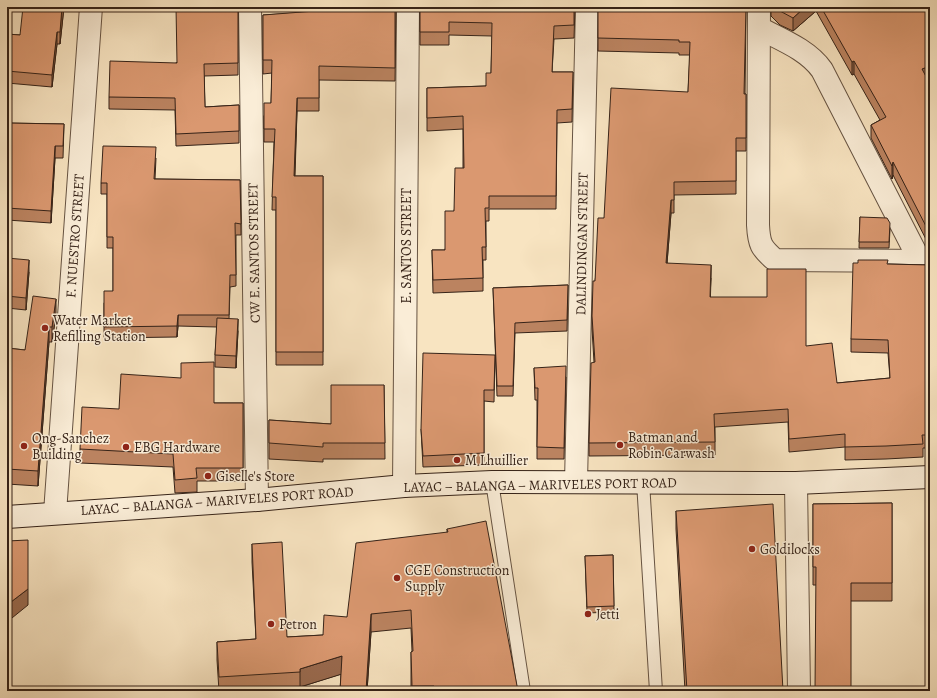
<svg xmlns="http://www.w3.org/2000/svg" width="937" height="698" viewBox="0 0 937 698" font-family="Alegreya,serif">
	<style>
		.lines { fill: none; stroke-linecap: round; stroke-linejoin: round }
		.lane-casing { stroke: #665342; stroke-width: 14 }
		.street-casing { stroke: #665342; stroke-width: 24 }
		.secondary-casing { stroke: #362318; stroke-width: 24 }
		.lane { stroke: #faedd7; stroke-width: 12 }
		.street { stroke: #faedd7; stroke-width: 22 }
		.secondary { stroke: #faedd7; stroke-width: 22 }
		.wall { fill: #bb8360; stroke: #362318 }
		.shaded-wall { fill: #996a4e; stroke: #362318 }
		.building { fill: #da9870; stroke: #362318 }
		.poi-dot { fill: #8f2418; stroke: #faedd7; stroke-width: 1.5 }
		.labels { text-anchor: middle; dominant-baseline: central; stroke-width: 3; stroke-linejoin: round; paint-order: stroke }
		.street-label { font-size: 14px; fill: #362318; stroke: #faedd7 }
		.poi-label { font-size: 14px; fill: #362318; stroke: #faedd7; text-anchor: start }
	</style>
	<rect width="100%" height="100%" fill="#f8e4c1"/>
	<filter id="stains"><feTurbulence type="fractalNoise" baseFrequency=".005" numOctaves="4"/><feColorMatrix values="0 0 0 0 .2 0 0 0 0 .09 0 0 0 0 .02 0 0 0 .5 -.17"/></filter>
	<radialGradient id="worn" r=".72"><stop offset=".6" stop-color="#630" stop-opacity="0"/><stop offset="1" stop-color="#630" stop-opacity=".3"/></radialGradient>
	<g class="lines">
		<g class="lane-casing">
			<g id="lane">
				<path d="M492 482 524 691"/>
				<path d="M643 482 656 691"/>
			</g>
		</g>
		<g class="street-casing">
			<g id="street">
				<path d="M250 7 257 500"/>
				<path d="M759 7 758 225C759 244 761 248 775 260L930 261"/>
				<path d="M759 28C782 40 808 50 822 70L920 261"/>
				<path d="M576 482 587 7"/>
				<path d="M796 483 799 691"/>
				<path d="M404 486 408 7"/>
				<path d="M55 513 91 7"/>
			</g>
		</g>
		<g class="secondary-casing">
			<path id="secondary" d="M7 517 257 500 404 486 492 482 796 483 930 477"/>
		</g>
		<use href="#lane" class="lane"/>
		<use href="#street" class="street"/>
		<use href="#secondary" class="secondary"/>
	</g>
	<g class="wall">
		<path d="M64 7 60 44H57L52 87 7 83V34L20 35Z"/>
		<path d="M238 7V75L204 76 205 107 239 105V143L176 146 175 110 109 109V97L176 63Z"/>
		<path d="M396 7 395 81 319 80V111H297L295 176H323V365H276V210H272L274 142H264V116L271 103 272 73 263 74V15Z"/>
		<path d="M420 7H575L574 38 554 39 552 72H573L572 122 557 123 556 209H489V221H486V260H483V291L433 293 432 250H445L454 211 463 168V129L427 131V88L486 86 491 73 492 36 449 35V45H420Z"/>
		<path d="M598 7H746L745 94H746V151H736V194L674 195V213H671L667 263 711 278 710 297 806 346 837 383 890 378 888 353 851 352V339L888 264 930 265V448H923V457L886 459 845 460V447L789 452 788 422 715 427V455L589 456V443L594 362 592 329V316L595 281 604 218 688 92 690 55H679V53L598 51Z"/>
		<path d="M771 7H930V79L928 80 930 84V247L893 175 892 179 871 138V125L880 120 854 74 852 75 816 11 793 31 780 25 771 16Z"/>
		<path d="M7 123 64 124 63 158H55L51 223 7 220Z"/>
		<path d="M156 158 155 179 240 180 241 235H236V286L230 287 229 319 238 331 236 368 215 367V355L217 327 178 326 177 337 104 338V303L113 291V248H107V194H101V183Z"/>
		<path d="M860 217 890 229 889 248H859Z"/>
		<path d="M7 258 29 272 26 310 7 308Z"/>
		<path d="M568 285 567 331 515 333 513 396H497L493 288Z"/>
		<path d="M56 314 52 342H49L38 486 7 484V348L25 350Z"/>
		<path d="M495 355 494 402 484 401V465L423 467 421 429Z"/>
		<path d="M534 368 566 377 564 459H537V400H535Z"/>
		<path d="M384 385 385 459H323V462L269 459V420L331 424Z"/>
		<path d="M214 403H243V481H197V492L175 493 173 467 80 463V449L119 409Z"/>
		<path d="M892 503V601H851L816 585H813V504Z"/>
		<path d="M676 511 783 691H685L676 529Z"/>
		<path d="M447 529 518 691H411V652L412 651 411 628 371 632 367 691H340L341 674 300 687V690L281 691H219L217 660V642L256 639 252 562V544L287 637 323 635 347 617 447 533Z"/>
		<path d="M613 555 614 612 587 613 585 556Z"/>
	</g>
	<g class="shaded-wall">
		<path d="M62 7H64L60 44V32Z"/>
		<path d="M805 7H816V11L793 31V18Z"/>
		<path d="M57 32V44L52 87V75Z"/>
		<path d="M854 61V74L852 75V62Z"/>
		<path d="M930 66V79L922 83V69Z"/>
		<path d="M297 98V111L294 189V176Z"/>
		<path d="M55 146V158L51 223V211Z"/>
		<path d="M893 162V175L892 179V166Z"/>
		<path d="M671 200V213L666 276V263Z"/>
		<path d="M29 260V272L26 310V298Z"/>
		<path d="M711 265V278L710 310V297Z"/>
		<path d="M56 299V314L52 342V327Z"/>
		<path d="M178 315V326L177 337V326Z"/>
		<path d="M238 319V331L236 368V356Z"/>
		<path d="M49 327V342L38 486V471Z"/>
		<path d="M28 589V605L7 622V605Z"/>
		<path d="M371 614V632L367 691H366Z"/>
		<path d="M342 656V674L300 687V669Z"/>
	</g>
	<g class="building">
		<path d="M23 7H62L60 32H57L52 75 7 71V34L20 35Z"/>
		<path d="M176 7H238V63L204 64 205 107 239 105V131L176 134 175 98 109 97 110 61 177 63Z"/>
		<path d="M367 7H395V68L319 66V98H297L294 176H323V352H276V197H272L275 129H264V103H271L272 60H263V15Z"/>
		<path d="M420 7H574V25L554 26 552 72H573L572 109 557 110 556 196H489V208H485L486 247H482L483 278 433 280 432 250H445V211H454L455 168H464L463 116 427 118V88L486 86V73H491L492 23 449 22V32H420Z"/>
		<path d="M598 7H746L744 94H746V138H736V181L674 182V200H671L666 263 711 265 710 297H767V269H806V346L832 343 837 383 890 378 888 340 851 339 853 263H858V260H888L887 264 930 265V435H922L923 444 886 446 845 447V434L789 439 788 409 714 414 715 442 589 443 591 363 595 362 592 316 593 281H595L598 218H604L611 88 688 92 690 42H679V40L598 38Z"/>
		<path d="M776 7H805L793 18 780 11Z"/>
		<path d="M821 7H930V66L922 69 930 84V234L893 162 892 166 871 125 886 117 854 61 852 62Z"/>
		<path d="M7 123 64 124 63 146H55L51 211 7 208Z"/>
		<path d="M103 146 156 147 154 179 240 180 241 224 235 223 236 275H230L229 315H178L177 326 104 327V291H113V237H107V183H101Z"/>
		<path d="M860 217 887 218 890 223 889 242H859Z"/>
		<path d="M7 258 29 260 26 298 7 296Z"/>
		<path d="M568 285 567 320 515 323 513 386H497L493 288Z"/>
		<path d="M33 296 56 299 52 327H49L38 471 7 469V348L25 350Z"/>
		<path d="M217 318 238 319 236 356 215 355Z"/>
		<path d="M423 353 495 355 494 390H484V453L423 456 421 429Z"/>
		<path d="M214 362V403H243V468H196L197 478 175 480 173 454 80 449 82 407 119 409 121 374 181 378V363Z"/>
		<path d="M566 366 564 448 537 447 538 388H535L534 368Z"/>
		<path d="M331 385H384L385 443H323V447L269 443V420L331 424Z"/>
		<path d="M892 503V583H851V691H815L816 567H813V504Z"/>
		<path d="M773 504 783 691H687L676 511Z"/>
		<path d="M486 521 518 691H434V686H412L411 652 413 651 411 610 371 614 366 691H340L342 656 300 669V672L219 677 217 642 256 639 252 544 282 542 287 637 323 635 324 615 347 617 356 543 448 532 447 529Z"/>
		<path d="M28 540V589L7 605V541Z"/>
		<path d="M613 555 614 606 587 607 585 556Z"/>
	</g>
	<g class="poi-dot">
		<circle cx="45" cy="328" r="4"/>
		<circle cx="620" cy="445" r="4"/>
		<circle cx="24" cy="446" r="4"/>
		<circle cx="126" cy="447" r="4"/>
		<circle cx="457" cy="460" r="4"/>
		<circle cx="208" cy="476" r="4"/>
		<circle cx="752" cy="549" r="4"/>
		<circle cx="397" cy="578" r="4"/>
		<circle cx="588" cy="614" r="4"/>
		<circle cx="271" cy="624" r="4"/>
	</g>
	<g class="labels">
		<g class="street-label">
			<text transform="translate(75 236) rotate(-86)">F. NUESTRO STREET</text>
			<text transform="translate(582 244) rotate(-89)">DALINDINGAN STREET</text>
			<text transform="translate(406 246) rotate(-90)">E. SANTOS STREET</text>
			<text transform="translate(254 253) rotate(-91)">CW E. SANTOS STREET</text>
			<text transform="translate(540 485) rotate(-1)">LAYAC – BALANGA – MARIVELES PORT ROAD</text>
			<text transform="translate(217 501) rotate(-4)">LAYAC – BALANGA – MARIVELES PORT ROAD</text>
		</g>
		<g class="poi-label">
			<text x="53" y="320">Water Market<tspan x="53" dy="16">Refilling Station</tspan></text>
			<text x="628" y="437">Batman and<tspan x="628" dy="16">Robin Carwash</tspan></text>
			<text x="32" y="438">Ong-Sanchez<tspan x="32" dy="16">Building</tspan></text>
			<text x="134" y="447">EBG Hardware</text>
			<text x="465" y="460">M Lhuillier</text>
			<text x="216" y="476">Giselle's Store</text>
			<text x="760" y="549">Goldilocks</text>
			<text x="405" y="570">CGE Construction<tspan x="405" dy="16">Supply</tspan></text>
			<text x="596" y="614">Jetti</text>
			<text x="279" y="624">Petron</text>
		</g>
	</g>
	<rect width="937" height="698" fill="none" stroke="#f8e4c1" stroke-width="24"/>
	<rect x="8" y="8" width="921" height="682" fill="none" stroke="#362318" stroke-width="2"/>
	<rect x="12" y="12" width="913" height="674" fill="none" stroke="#362318"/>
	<rect width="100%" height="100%" filter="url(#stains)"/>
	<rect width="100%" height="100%" fill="url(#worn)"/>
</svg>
